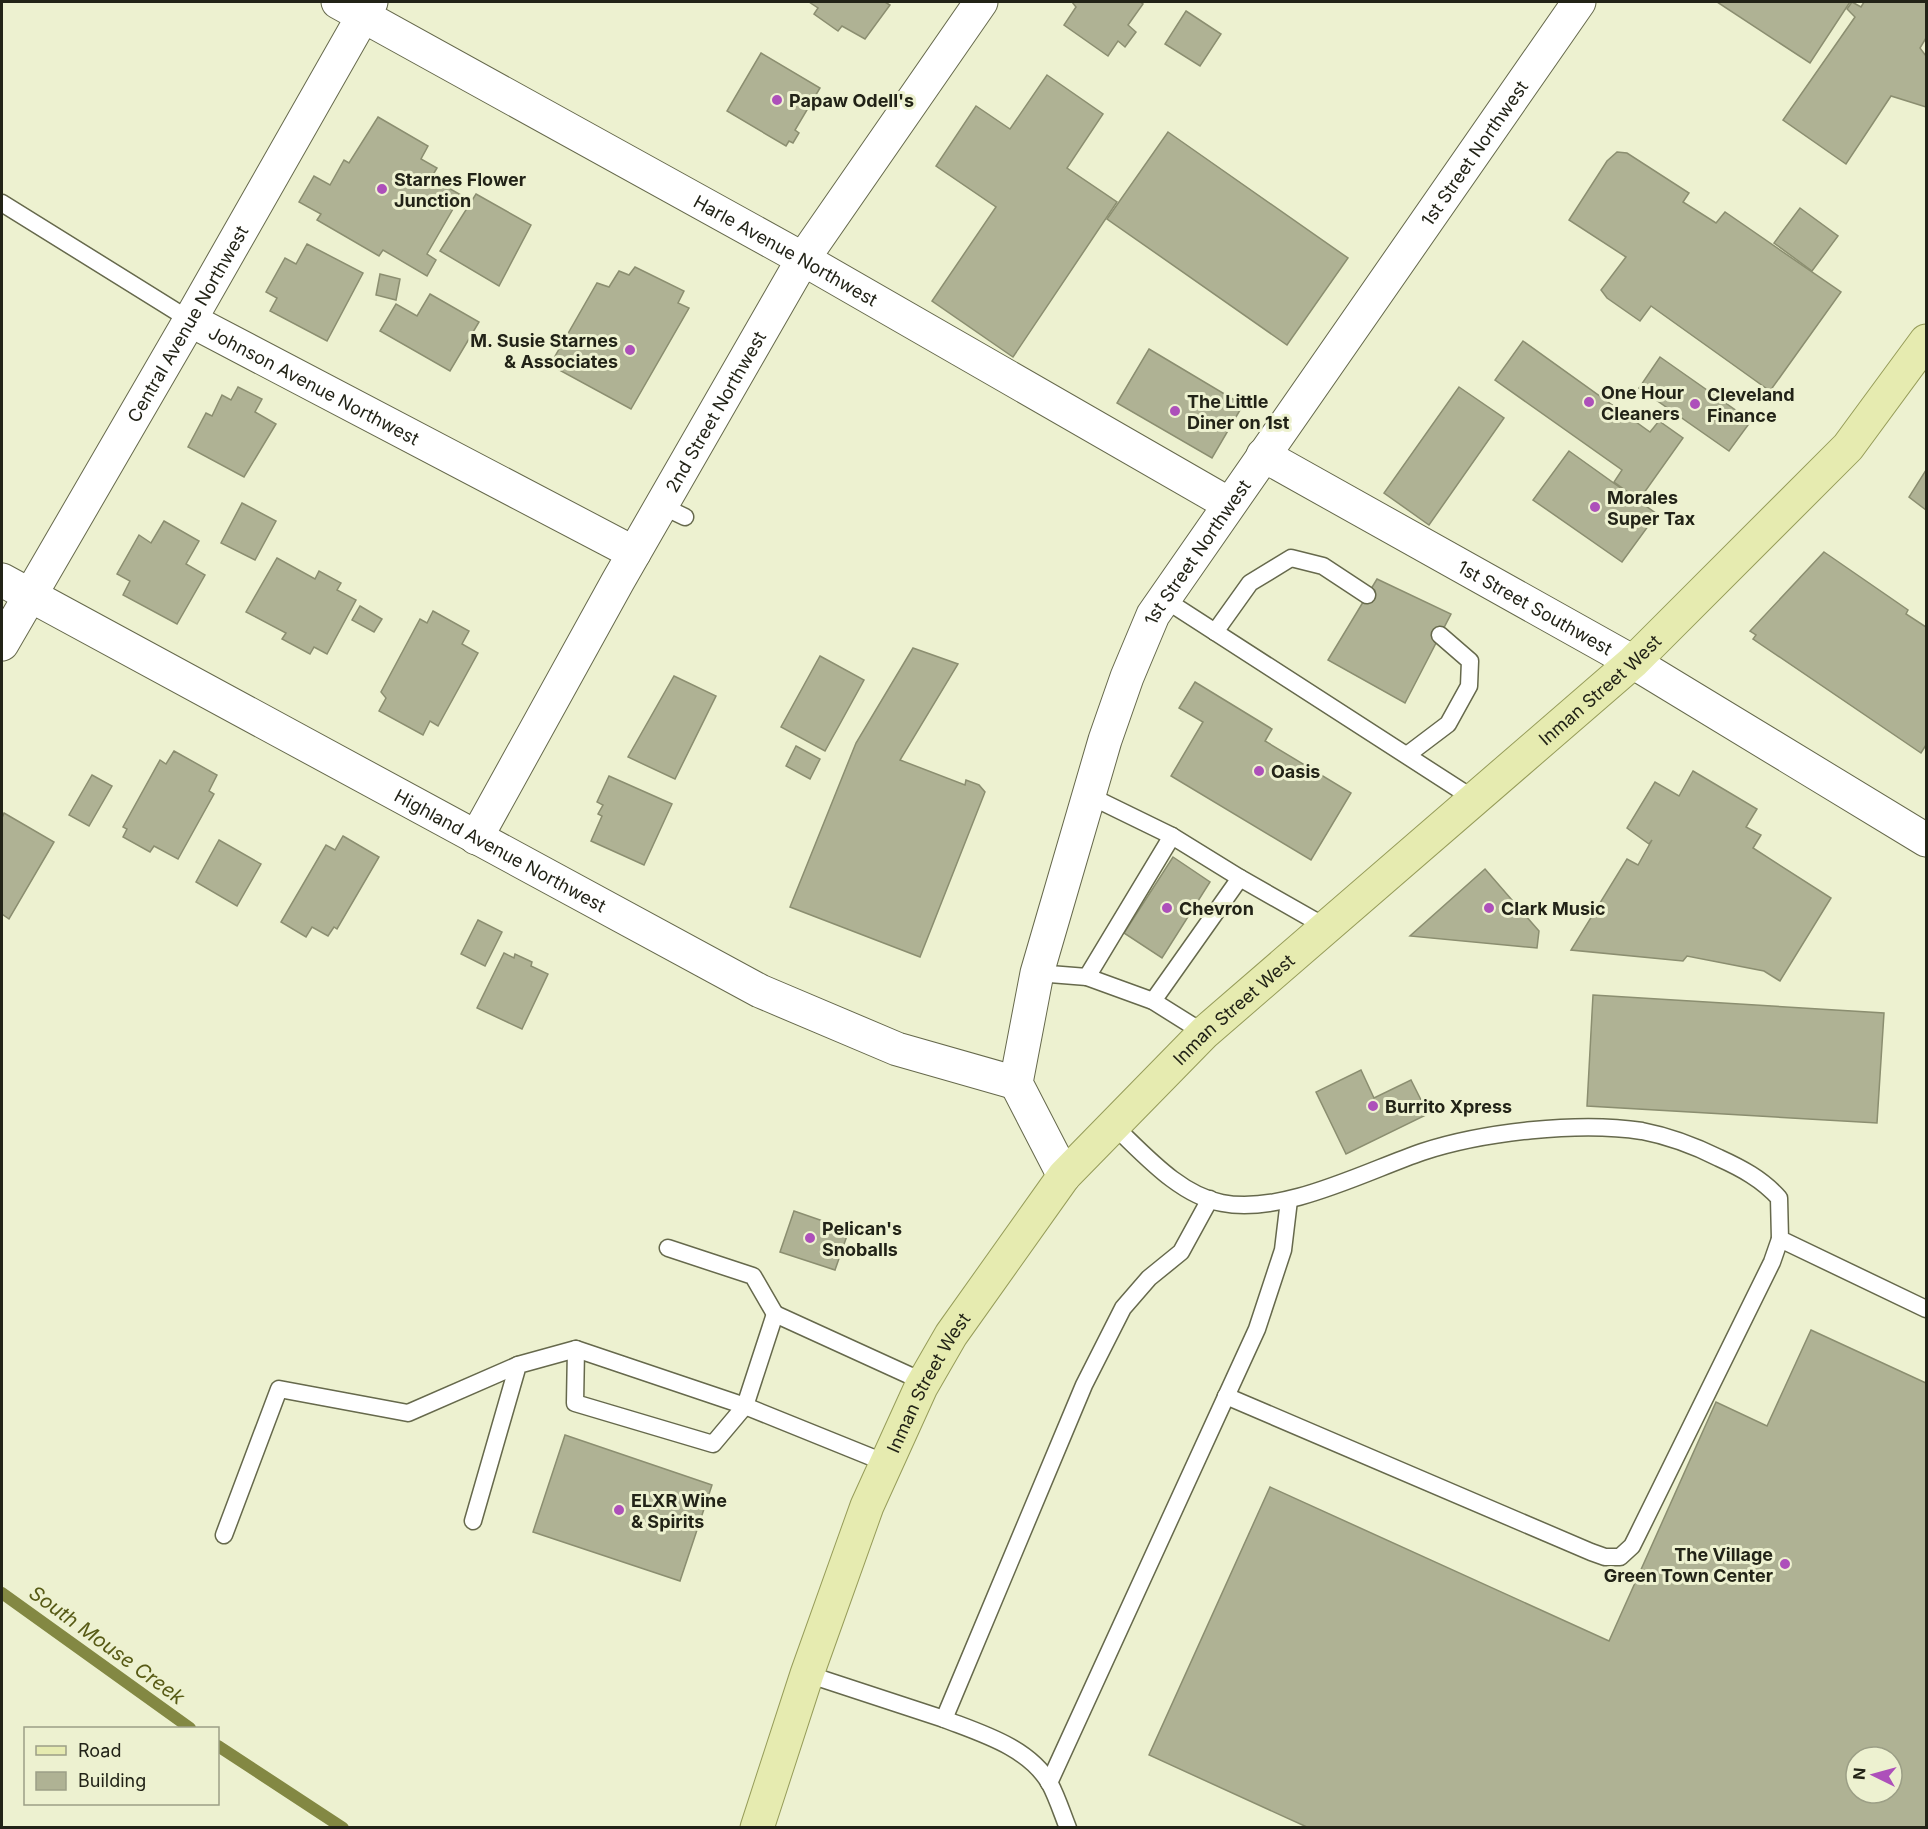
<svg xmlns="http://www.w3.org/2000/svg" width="1928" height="1829" viewBox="0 0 1928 1829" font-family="Inter,sans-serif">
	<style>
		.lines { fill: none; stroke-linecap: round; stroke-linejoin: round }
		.stream { stroke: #838843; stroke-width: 12 }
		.building { fill: #afb294; stroke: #8b8e70; stroke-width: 1.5; fill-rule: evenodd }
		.service-casing { stroke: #66694c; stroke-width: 19 }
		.minor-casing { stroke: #66694c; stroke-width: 35 }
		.primary-casing { stroke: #969c59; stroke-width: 35 }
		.service { stroke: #fff; stroke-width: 16 }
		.minor { stroke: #fff; stroke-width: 33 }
		.primary { stroke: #e6ebb0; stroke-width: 33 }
		.poi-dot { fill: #ad50ba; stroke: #edf1d0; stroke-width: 2 }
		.labels { text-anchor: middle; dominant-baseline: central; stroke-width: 6; stroke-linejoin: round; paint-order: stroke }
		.poi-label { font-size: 18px; font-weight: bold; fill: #222317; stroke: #edf1d0; text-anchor: start }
		.street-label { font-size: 18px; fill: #222317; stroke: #edf1d0 }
		.water-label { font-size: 20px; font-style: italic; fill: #575a15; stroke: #edf1d0 }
	</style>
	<rect width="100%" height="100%" fill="#edf1d0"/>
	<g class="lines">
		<g class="stream">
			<path d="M2 1593 190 1728"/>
			<path d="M218 1746 343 1828"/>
		</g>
	</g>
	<g class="building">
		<path d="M809 2H885L890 5 865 39 842 26 838 31 814 14 818 8Z"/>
		<path d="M1072 2H1140L1143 4 1128 25 1136 32 1125 47 1118 41 1108 56 1064 25 1076 7Z"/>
		<path d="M1717 2H1850L1810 63Z"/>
		<path d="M1852 2 1861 7 1864 2H1926V38L1920 48 1926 56V107L1891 96 1846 164 1783 120 1855 17 1847 9Z"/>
		<path d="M1186 11 1221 34 1200 66 1165 44Z"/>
		<path d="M761 53 820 88 795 130 799 133 793 143 789 141 786 146 727 111Z"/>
		<path d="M1047 75 1103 114 1067 168 1117 202 1013 357 932 301 996 207 936 166 976 106 1010 129Z"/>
		<path d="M378 117 428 146 421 159 437 168 431 178 461 195 427 254 436 260 427 276 383 250 379 256 317 220 321 214 299 202 314 176 330 185 344 160 349 163Z"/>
		<path d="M1168 132 1348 258 1287 345 1107 219Z"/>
		<path d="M1617 152 1627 153 1689 193 1683 202 1716 223 1725 212 1841 292 1770 391 1651 306 1640 321 1607 298 1601 290 1626 257 1569 220 1607 161Z"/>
		<path d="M476 194 531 225 499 286 440 251Z"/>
		<path d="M1800 208 1838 236 1812 271 1774 243Z"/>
		<path d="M307 244 363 273 327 341 270 311 277 298 266 292 285 258 296 264Z"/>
		<path d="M635 267 684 291 678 303 689 308 631 409 550 365 597 283 609 287 619 271 629 275Z"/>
		<path d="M380 274 400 279 396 300 376 295Z"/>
		<path d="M430 294 479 322 450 371 380 331 396 304 417 316Z"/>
		<path d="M1523 341 1650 432 1659 421 1683 438 1639 500 1614 482 1622 470 1495 380Z"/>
		<path d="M1149 349 1243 405 1212 458 1117 403Z"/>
		<path d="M1660 357 1751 421 1729 451 1639 388Z"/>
		<path d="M238 387 262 399 255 412 276 424 244 477 188 447 206 413 212 416 222 395 231 400Z"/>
		<path d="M1459 387 1504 418 1429 525 1384 493Z"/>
		<path d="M1569 451 1657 514 1622 562 1533 500Z"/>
		<path d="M1926 470V510L1909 497Z"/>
		<path d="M242 503 276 521 255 560 221 543Z"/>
		<path d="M164 521 199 541 186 564 205 575 177 624 123 595 130 581 117 574 139 535 151 543Z"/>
		<path d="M1824 552 1908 610 1906 614 1926 627V745L1921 753 1753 639 1756 635 1750 631Z"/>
		<path d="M277 558 315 579 319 571 341 583 337 590 356 600 327 654 314 647 310 654 282 639 286 633 246 612Z"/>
		<path d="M1377 579 1451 614 1405 703 1328 660Z"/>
		<path d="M360 606 382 619 374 632 352 620Z"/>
		<path d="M433 611 469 631 462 644 478 653 438 726 430 721 423 735 379 711 386 698 381 692 420 619 427 623Z"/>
		<path d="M913 648 958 664 900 760 965 785 966 780 979 785 985 792 920 957 790 907 856 743Z"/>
		<path d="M820 656 864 680 825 751 781 727Z"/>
		<path d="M674 676 716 696 675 779 628 757Z"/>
		<path d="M1195 682 1272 729 1265 741 1351 793 1311 860 1171 776 1203 722 1179 708Z"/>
		<path d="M796 746 820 759 810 779 786 766Z"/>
		<path d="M174 751 217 775 209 791 214 794 178 859 154 846 150 852 123 837 127 829 123 827 160 760 166 764Z"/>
		<path d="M1693 771 1757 809 1746 827 1761 835 1753 848 1831 898 1780 981 1764 971 1687 956 1683 961 1571 950 1627 859 1638 865 1652 840 1649 844 1627 828 1655 782 1679 796Z"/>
		<path d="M92 775 112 786 89 826 69 815Z"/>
		<path d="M609 776 672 804 644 865 591 841 602 816 598 814 603 805 597 802Z"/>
		<path d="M4 813 54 842 9 919 2 914V818Z"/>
		<path d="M343 836 379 857 337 929 334 927 328 936 312 927 306 937 281 922 326 845 335 850Z"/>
		<path d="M219 840 261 864 237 906 196 882Z"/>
		<path d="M1173 857 1210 882 1162 958 1124 933Z"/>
		<path d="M1485 869 1539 931 1537 948 1410 936Z"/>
		<path d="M478 920 502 932 485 966 461 954Z"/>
		<path d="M504 953 514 958 515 954 532 962 531 966 548 974 522 1029 477 1008Z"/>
		<path d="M1593 995 1884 1013 1877 1123 1587 1106Z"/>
		<path d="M1361 1070 1374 1098 1411 1080 1428 1114 1346 1154 1316 1092Z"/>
		<path d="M794 1211 849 1230 835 1270 780 1252Z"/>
		<path d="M1811 1330 1926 1383V1828H1309L1149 1755 1270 1487 1609 1641 1716 1402 1767 1426ZM1856 1757H1892V1793H1856Z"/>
		<path d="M565 1435 712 1485 680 1581 533 1532Z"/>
	</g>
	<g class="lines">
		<g class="service-casing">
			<g id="service">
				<path d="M2 203 190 320"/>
				<path d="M662 506 685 517"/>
				<path d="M1164 599 1474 799"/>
				<path d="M1215 632 1250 583 1291 558 1323 566 1367 595"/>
				<path d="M1407 755 1448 724 1469 686 1470 661 1440 635"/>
				<path d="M1090 796 1172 836"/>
				<path d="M1037 973 1087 977 1153 1001 1204 1033"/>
				<path d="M1087 977 1172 836 1240 878"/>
				<path d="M1153 1001 1240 878 1326 927"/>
				<path d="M1113 1125C1144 1154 1179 1195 1222 1203 1283 1215 1364 1172 1422 1152 1483 1132 1579 1121 1642 1131 1668 1136 1695 1146 1719 1158 1741 1168 1762 1179 1779 1198L1780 1239 1926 1309"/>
				<path d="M668 1248 753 1276 775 1314"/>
				<path d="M576 1349 575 1403 713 1444 745 1406 775 1314 924 1382"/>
				<path d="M1226 1396 1591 1552 1605 1557H1620L1632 1546 1637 1536 1772 1262 1780 1239"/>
				<path d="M473 1521 518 1365 576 1349 745 1406 886 1463"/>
				<path d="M224 1535 279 1389 408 1413 518 1365"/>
				<path d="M807 1674 944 1719 1084 1385 1123 1308 1149 1278 1181 1252 1210 1199"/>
				<path d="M944 1719C980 1733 1029 1747 1050 1784 1057 1797 1062 1813 1068 1828"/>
				<path d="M1049 1783 1257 1329 1283 1250 1289 1200"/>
			</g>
		</g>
		<g class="minor-casing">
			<g id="minor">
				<path id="s1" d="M338 2 803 259 1229 504"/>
				<path id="s2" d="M190 320 634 553"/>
				<path id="s3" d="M1263 455 1633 662 1926 840"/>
				<path id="s4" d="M2 580 760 991 897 1049 1016 1083"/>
				<path id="s5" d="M2 644 190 320 371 2"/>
				<path id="s6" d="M476 838 618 581 803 259 981 2"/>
				<path id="s7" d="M1064 1176 1016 1083 1037 973 1105 740 1127 677 1153 615 1579 2"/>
			</g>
		</g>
		<g class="primary-casing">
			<g id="primary">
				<path id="s8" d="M757 1828 807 1674 867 1506 921 1387 951 1335 1064 1176 1204 1033 1633 662 1848 447 1926 341"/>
			</g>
		</g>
		<use href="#service" class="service"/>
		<use href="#minor" class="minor"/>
		<use href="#primary" class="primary"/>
	</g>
	<g class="poi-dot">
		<circle cx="777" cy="100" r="6"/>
		<circle cx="382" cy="189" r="6"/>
		<circle cx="630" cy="350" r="6"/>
		<circle cx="1589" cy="402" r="6"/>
		<circle cx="1695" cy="404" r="6"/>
		<circle cx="1175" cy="411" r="6"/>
		<circle cx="1595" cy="507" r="6"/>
		<circle cx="1259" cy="771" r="6"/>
		<circle cx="1167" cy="908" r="6"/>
		<circle cx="1489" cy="908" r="6"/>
		<circle cx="1373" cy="1106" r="6"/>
		<circle cx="810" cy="1238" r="6"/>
		<circle cx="619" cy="1510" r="6"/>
		<circle cx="1785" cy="1564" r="6"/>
	</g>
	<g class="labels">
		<g class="poi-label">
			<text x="789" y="100">Papaw Odell's</text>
			<text x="394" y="179">Starnes Flower<tspan x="394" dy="21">Junction</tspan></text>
			<text x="618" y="340" text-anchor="end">M. Susie Starnes<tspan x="618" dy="21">&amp; Associates</tspan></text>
			<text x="1601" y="392">One Hour<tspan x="1601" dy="21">Cleaners</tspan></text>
			<text x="1707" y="394">Cleveland<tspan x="1707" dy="21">Finance</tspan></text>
			<text x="1187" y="401">The Little<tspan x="1187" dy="21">Diner on 1st</tspan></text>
			<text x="1607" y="497">Morales<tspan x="1607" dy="21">Super Tax</tspan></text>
			<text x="1271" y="771">Oasis</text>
			<text x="1179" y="908">Chevron</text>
			<text x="1501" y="908">Clark Music</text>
			<text x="1385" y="1106">Burrito Xpress</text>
			<text x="822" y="1228">Pelican's<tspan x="822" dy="21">Snoballs</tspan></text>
			<text x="631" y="1500">ELXR Wine<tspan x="631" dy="21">&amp; Spirits</tspan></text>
			<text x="1773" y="1554" text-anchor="end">The Village<tspan x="1773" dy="21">Green Town Center</tspan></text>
		</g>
		<g class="street-label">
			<text stroke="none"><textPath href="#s7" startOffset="1156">1st Street Northwest</textPath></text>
			<text stroke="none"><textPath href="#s1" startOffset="512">Harle Avenue Northwest</textPath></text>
			<text stroke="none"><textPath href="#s5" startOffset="370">Central Avenue Northwest</textPath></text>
			<text stroke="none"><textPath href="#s2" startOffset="140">Johnson Avenue Northwest</textPath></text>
			<text stroke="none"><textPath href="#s6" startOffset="489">2nd Street Northwest</textPath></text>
			<text stroke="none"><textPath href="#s7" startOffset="670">1st Street Northwest</textPath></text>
			<text stroke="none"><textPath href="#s3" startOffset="312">1st Street Southwest</textPath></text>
			<text stroke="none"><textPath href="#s8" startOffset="1450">Inman Street West</textPath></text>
			<text stroke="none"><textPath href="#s4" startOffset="567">Highland Avenue Northwest</textPath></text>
			<text stroke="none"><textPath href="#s8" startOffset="964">Inman Street West</textPath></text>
			<text stroke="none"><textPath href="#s8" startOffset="478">Inman Street West</textPath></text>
		</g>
		<g class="water-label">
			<text transform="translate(107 1645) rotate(36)">South Mouse Creek</text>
		</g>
	</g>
	<rect width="1928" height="1829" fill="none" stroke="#222317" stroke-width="6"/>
	<rect x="24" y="1727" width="195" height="78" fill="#edf1d0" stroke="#9c9f86" stroke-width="1.5"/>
	<rect x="36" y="1746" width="30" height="9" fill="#e6ebb0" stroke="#9c9f86" stroke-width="1.5"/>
	<text x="78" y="1757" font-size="18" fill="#222317">Road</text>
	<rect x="36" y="1772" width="30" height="18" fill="#afb294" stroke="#9c9f86" stroke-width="1.5"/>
	<text x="78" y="1787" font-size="18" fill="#222317">Building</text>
	<g transform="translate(1874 1775) rotate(275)"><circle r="28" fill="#edf1d0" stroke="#9c9f86" stroke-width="1.5"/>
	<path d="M0-4.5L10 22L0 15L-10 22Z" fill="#ad50ba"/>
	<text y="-9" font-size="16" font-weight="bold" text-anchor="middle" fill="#222317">N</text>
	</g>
</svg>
